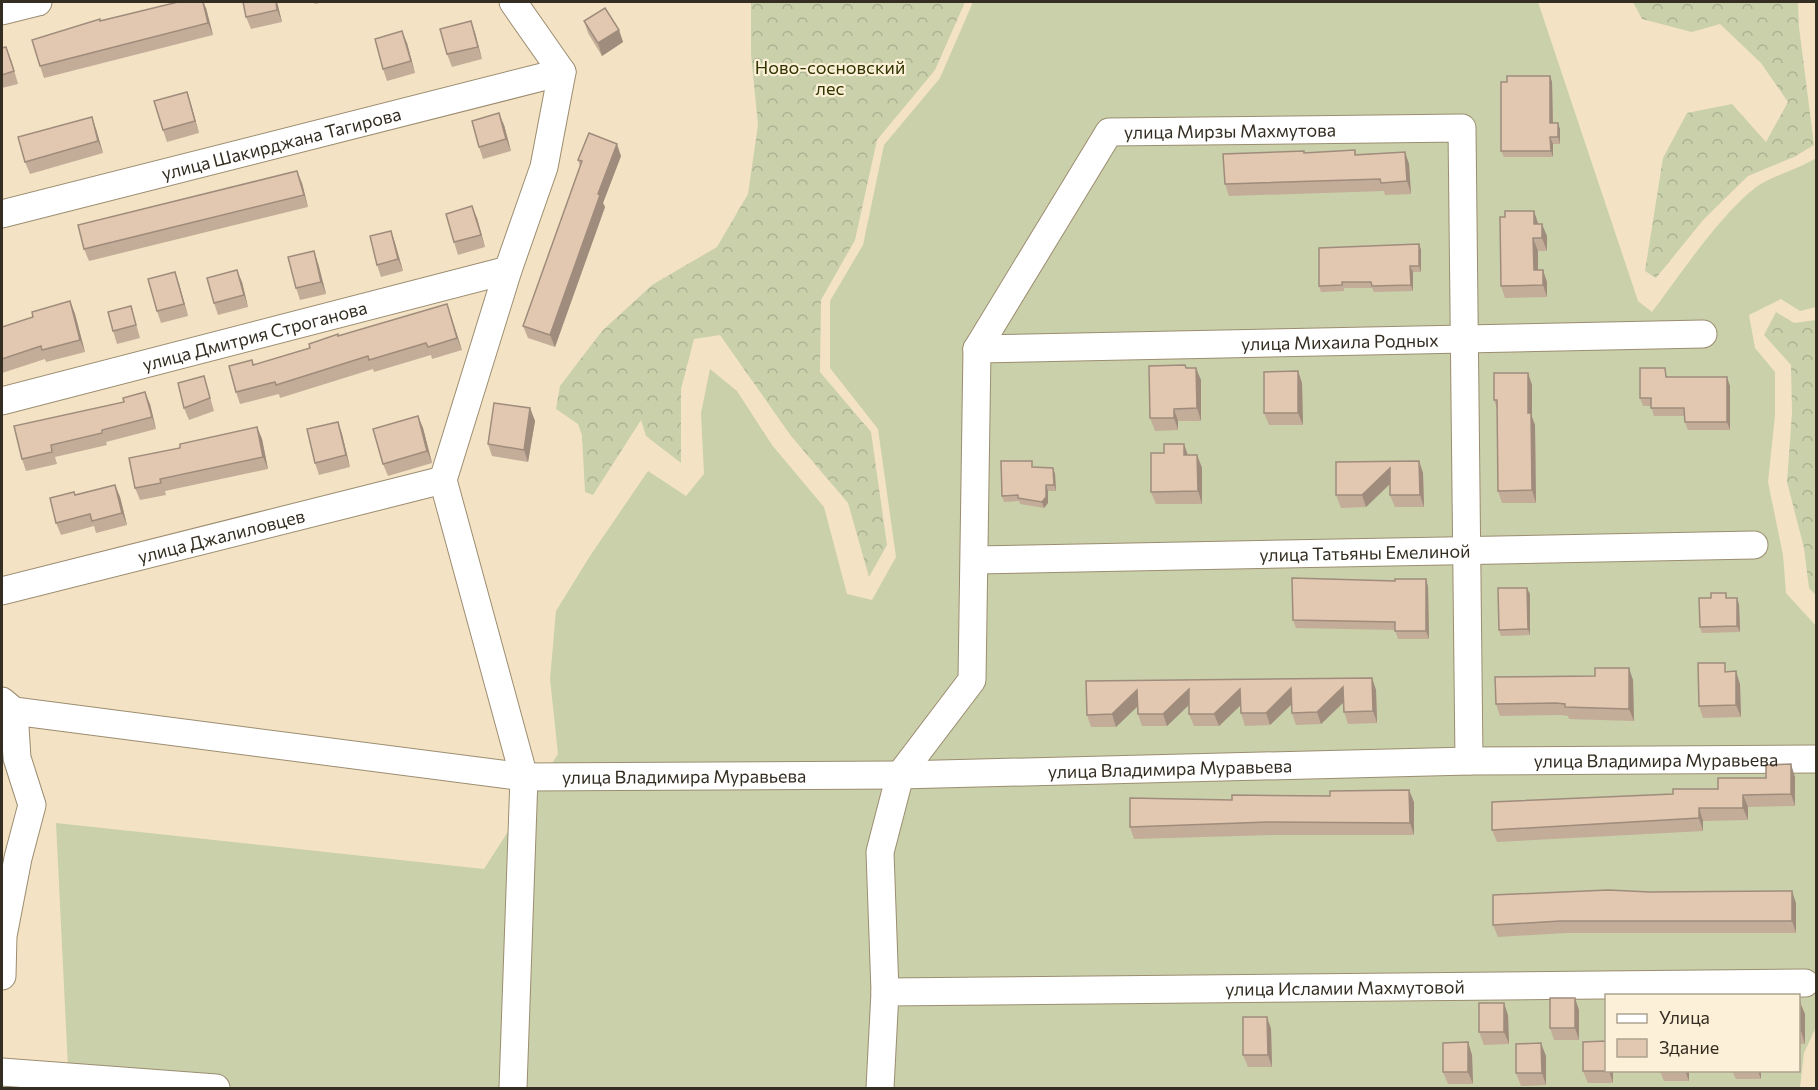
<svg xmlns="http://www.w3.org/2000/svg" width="1818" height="1090" viewBox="0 0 1818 1090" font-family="Commissioner,sans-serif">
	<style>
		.grass { fill: #c9d0aa; fill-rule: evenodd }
		.forest { fill: url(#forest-crowns) }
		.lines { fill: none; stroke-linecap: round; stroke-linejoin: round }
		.minor-casing { stroke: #9c8d71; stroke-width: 29 }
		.minor { stroke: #fff; stroke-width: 27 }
		.wall { fill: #c3ac98 }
		.shaded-wall { fill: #9f8c7c }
		.building { fill: #e3c8b1; stroke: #9f8c7c; stroke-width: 1.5 }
		.labels { text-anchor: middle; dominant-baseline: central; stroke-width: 4.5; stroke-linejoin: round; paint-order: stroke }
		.park-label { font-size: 18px; fill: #313601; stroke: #fdf0d8 }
		.street-label { font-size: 18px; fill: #342e22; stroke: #fdf0d8 }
	</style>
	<defs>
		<pattern id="forest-crowns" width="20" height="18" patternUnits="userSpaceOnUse" patternTransform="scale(1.5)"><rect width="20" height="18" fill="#c9d0aa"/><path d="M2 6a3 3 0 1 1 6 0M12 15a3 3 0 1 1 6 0" fill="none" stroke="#adb392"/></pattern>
	</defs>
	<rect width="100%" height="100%" fill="#f3e3c4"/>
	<path class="grass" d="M973 2H1538L1638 301 1652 312C1681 274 1718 217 1755 188 1769 177 1799 169 1816 158V307L1800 311 1781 299 1749 315 1755 348 1775 372V415L1768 482 1783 555 1786 593 1816 626V1027L1804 1053 1800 1088H69L56 823 484 869 558 754 550 679 556 611 590 556 648 471 686 496 704 474 701 413 710 369 737 391 772 445 824 507 847 594 872 600 896 557 878 429 830 368V301L863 245 884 145 940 78ZM1606 996H1798V1070H1606Z"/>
	<g class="forest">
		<path d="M751 2H965L935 70 877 140 855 240 821 300 820 372 871 432 887 545 869 577 848 503 791 436 720 335 694 339 681 389V463L646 436 641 420 593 495 585 492 582 435 578 424 556 409 560 386 602 331 652 285 717 247 748 194 758 125 751 54Z"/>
		<path d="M1633 2H1798L1799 27 1814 145 1794 157 1748 176 1704 219 1656 278 1645 271 1663 158 1687 113 1732 104 1766 142 1788 102 1761 63 1720 24 1692 32 1642 19Z"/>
		<path d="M1776 312 1794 323 1816 320V595L1809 588 1804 548 1787 482 1792 413 1791 365 1764 335Z"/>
	</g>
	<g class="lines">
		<g class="minor-casing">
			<g id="minor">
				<path d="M2 11 38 2"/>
				<path id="s1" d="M2 214 562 72"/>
				<path id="s2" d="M977 349 1109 132 1462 128 1469 761"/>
				<path id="s3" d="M977 349 1703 334"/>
				<path id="s4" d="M2 401 508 270"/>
				<path id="s5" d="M975 560 1754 545"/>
				<path id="s6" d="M2 591 443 480"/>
				<path id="s7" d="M2 701 14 711 524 777 900 775 1469 761 1816 759"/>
				<path d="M2 976 3 936 18 858 32 805 17 758 14 711"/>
				<path id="s8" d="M885 992 1805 983"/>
				<path d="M2 1072 216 1088"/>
				<path d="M513 1088 524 777 443 480 508 270 544 167 562 72 513 2"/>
				<path d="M880 1088 885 992 880 852 900 775 972 680 977 349"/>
			</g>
		</g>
		<use href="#minor" class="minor"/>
	</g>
	<g class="wall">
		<path d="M277 2 282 22 251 29 246 17Z"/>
		<path d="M314 2H324L315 4Z"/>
		<path d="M206 8 213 35 44 78 40 66 100 21Z"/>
		<path d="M471 21 475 33 482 59 452 67 447 54Z"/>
		<path d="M584 21 619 30 623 42 602 56 588 33Z"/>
		<path d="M407 43 415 73 387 81 383 69Z"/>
		<path d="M2 48 11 59 18 84 2 88Z"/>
		<path d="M1550 76 1552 82 1553 123 1560 129V144H1553V157H1504L1501 151 1507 82Z"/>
		<path d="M187 92 199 133 167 142 163 130Z"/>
		<path d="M504 125 511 151 483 159 479 147Z"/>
		<path d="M96 129 103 153 30 174 25 162Z"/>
		<path d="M1355 150 1356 154 1405 152 1409 164 1411 194 1385 195 1384 191 1229 196 1225 184 1304 151 1305 153Z"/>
		<path d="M621 156 603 203 605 207 555 347 528 338 523 326 580 166 578 160Z"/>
		<path d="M302 183 308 207 89 261 84 249Z"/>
		<path d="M477 218 485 247 458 255 454 242Z"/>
		<path d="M1538 224 1547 236V251H1538V270L1547 282V297L1505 298 1501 286Z"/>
		<path d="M391 231 395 243 403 271 381 277 377 265Z"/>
		<path d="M1419 244 1421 250V272H1413V291L1374 292 1372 288H1344V291L1321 292 1319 286Z"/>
		<path d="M318 263 326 294 300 300 296 288Z"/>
		<path d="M242 282 248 307 218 315 214 303Z"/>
		<path d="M179 284 188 316 161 323 157 311Z"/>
		<path d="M70 301 75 314 85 352 46 362 45 359 2 373V327L33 317Z"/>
		<path d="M131 306 140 338 117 344 113 331Z"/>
		<path d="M451 316 462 350 432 359 431 355 374 372 373 369 280 398 279 394 240 404 236 392 254 365 310 348 338 336Z"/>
		<path d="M1185 365 1187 368 1201 380V421H1178V430L1155 431 1150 418Z"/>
		<path d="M1298 371 1302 383 1303 425H1269L1264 413Z"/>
		<path d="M1528 373 1532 385V417L1535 425 1536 503H1502L1498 491 1497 409 1494 400Z"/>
		<path d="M204 376 214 411 189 420 184 408Z"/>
		<path d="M1668 376V377L1730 386V430H1688L1685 422V416H1654L1651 406H1643L1640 398Z"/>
		<path d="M150 404 156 429 106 442 107 445 55 457 57 464 26 471 22 459 14 426Z"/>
		<path d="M530 408 535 421 528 462 492 456 488 444Z"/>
		<path d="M418 416 423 428 432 463 388 476 383 464Z"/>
		<path d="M338 422 342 434 350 467 319 475 315 463Z"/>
		<path d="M257 427 262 439 268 469 165 491 166 495 140 500 135 488 180 448Z"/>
		<path d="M1184 444 1188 455H1197L1202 468V504H1156L1151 492 1164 453Z"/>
		<path d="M1419 461 1423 473 1424 507H1395L1390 495V484L1366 507 1341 508 1336 495Z"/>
		<path d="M1034 467 1053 468 1055 474 1056 491H1048V503L1044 508 1020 504 1019 501 1004 502 1002 496Z"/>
		<path d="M115 485 120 497 127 525 96 533 94 526 61 535 56 523 75 495Z"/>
		<path d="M1426 579 1428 587 1429 639H1398L1395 630 1296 628 1293 620 1395 581Z"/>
		<path d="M1726 593 1727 598 1739 604 1740 632 1702 633 1700 627 1711 598Z"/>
		<path d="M1530 594V635L1501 636 1499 630Z"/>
		<path d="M1728 672 1740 684 1741 717 1703 718 1699 706Z"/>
		<path d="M1372 678 1376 690 1377 723 1348 724 1344 712 1343 703 1321 724 1296 725 1292 713V704L1270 725 1245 726 1241 713V705L1219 726H1194L1189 714V705L1167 726H1142L1138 714V706L1116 727H1091L1087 715 1086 681Z"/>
		<path d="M1633 680 1634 721 1569 719 1568 716 1560 715 1500 716 1496 704Z"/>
		<path d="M1795 777V806L1748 807V820L1703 821V831L1497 842 1492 830 1673 794 1718 789 1766 778Z"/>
		<path d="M1414 802V835H1272L1134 839 1130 827Z"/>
		<path d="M1796 903V933H1565L1498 937 1493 925Z"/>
		<path d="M1798 1002 1805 1014V1044H1798Z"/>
		<path d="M1579 1010V1040H1554L1550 1028Z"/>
		<path d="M1508 1015 1509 1044 1484 1045 1479 1032Z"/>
		<path d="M1267 1017 1271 1029 1272 1067H1248L1243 1055Z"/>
		<path d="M1468 1042 1472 1055 1473 1084H1448L1443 1072Z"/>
		<path d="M1546 1056V1085L1521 1086 1516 1073Z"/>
		<path d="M1583 1071H1613V1083H1588Z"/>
		<path d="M1660 1071H1689V1081H1664Z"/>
		<path d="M1732 1071H1761V1079H1736Z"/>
	</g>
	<g class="shaded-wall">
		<path d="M203 2 206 8 213 35 208 23Z"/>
		<path d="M276 2H277L282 22 277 10Z"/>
		<path d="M471 21 475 33 482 59 478 47Z"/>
		<path d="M619 30 623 42 602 56 598 43Z"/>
		<path d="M402 31 407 43 415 73 411 61Z"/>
		<path d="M1550 76 1552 82 1553 129 1550 123Z"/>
		<path d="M187 92 191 104 199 133 195 121Z"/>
		<path d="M499 113 504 125 511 151 506 139Z"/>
		<path d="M92 117 96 129 103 153 98 141Z"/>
		<path d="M1558 123 1560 129V144L1558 137Z"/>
		<path d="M1550 137 1553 144V157L1551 151Z"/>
		<path d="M617 144 621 156 603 203 605 207 555 347 550 335 598 194Z"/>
		<path d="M1405 152 1409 164 1411 194 1407 181Z"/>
		<path d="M297 171 302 183 308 207 304 195Z"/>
		<path d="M472 206 477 218 485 247 481 235Z"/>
		<path d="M1534 211 1538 223V236L1534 224Z"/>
		<path d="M1542 224 1547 236V251L1542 238Z"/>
		<path d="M391 231 395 243 403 271 398 259Z"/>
		<path d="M1533 238 1538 251V283L1534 270Z"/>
		<path d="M1419 244 1421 250V272L1419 266Z"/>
		<path d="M314 251 318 263 326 294 321 282Z"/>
		<path d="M1410 266 1413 272V291L1411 285Z"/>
		<path d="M237 270 242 282 248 307 244 295Z"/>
		<path d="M1543 270 1547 282V297L1543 285Z"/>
		<path d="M175 272 179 284 188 316 184 304Z"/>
		<path d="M70 301 75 314 85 352 80 340Z"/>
		<path d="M447 304 451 316 462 350 457 338Z"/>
		<path d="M1196 368 1201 380V421L1197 408Z"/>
		<path d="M1298 371 1302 383 1303 425 1298 413Z"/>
		<path d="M1528 373 1532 385V417L1535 425 1536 503 1532 490 1528 413Z"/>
		<path d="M1727 377 1730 386V430L1727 422Z"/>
		<path d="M145 392 150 404 156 429 152 417Z"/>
		<path d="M530 408 535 421 528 462 524 450Z"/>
		<path d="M1174 409 1178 421V430L1174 418Z"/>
		<path d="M418 416 423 428 432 463 427 451Z"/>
		<path d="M338 422 342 434 350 467 346 455Z"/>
		<path d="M257 427 262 439 268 469 263 457Z"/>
		<path d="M1184 444 1188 456 1184 455Z"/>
		<path d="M1197 455 1202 468V504L1198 491Z"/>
		<path d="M1419 461 1423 473 1424 507 1420 495Z"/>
		<path d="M1053 468 1055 474 1056 491 1054 485Z"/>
		<path d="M1390 468 1394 480 1366 507 1362 495Z"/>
		<path d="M115 485 120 497 127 525 122 513Z"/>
		<path d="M1046 485 1048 491V503L1044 508 1042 502Z"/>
		<path d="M1426 579 1428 587 1429 639 1426 631Z"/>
		<path d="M1527 588 1530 594V635L1528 629Z"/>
		<path d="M1737 598 1739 604 1740 632 1737 626Z"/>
		<path d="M1629 668 1633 680 1634 721 1629 709Z"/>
		<path d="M1736 671 1740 684 1741 717 1736 705Z"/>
		<path d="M1372 678 1376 690 1377 723 1373 711Z"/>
		<path d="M1343 687 1347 699 1321 724 1317 712Z"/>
		<path d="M1291 688 1296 700 1270 725 1266 713Z"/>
		<path d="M1189 689 1193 701 1167 726 1163 714Z"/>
		<path d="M1240 689 1245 701 1219 726 1214 714Z"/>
		<path d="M1137 690 1142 702 1116 727 1112 714Z"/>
		<path d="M1791 764 1795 777V806L1791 794Z"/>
		<path d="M1409 790 1414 802V835L1410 823Z"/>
		<path d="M1743 795 1748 807V820L1743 808Z"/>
		<path d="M1699 808 1703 821V831L1699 818Z"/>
		<path d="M1792 891 1796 903V933L1792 921Z"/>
		<path d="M1575 998 1579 1010V1040L1575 1028Z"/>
		<path d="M1800 1002 1805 1014V1044L1801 1031Z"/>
		<path d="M1504 1003 1508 1015 1509 1044 1504 1032Z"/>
		<path d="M1267 1017 1271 1029 1272 1067 1268 1055Z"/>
		<path d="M1468 1042 1472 1055 1473 1084 1468 1072Z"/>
		<path d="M1541 1043 1546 1056V1085L1542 1073Z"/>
		<path d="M1609 1071H1613V1083Z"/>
		<path d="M1685 1071H1689V1081Z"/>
		<path d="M1758 1071H1761V1079Z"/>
	</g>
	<g class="building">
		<path d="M178 2H203L208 23 40 66 32 40 100 19V21Z"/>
		<path d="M243 2H276L277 10 246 17Z"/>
		<path d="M605 8 619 30 598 43 584 21Z"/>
		<path d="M471 21 478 47 447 54 440 29Z"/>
		<path d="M402 31 411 61 383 69 375 39Z"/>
		<path d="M6 47 14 71 2 75V48Z"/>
		<path d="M1507 76H1550V123H1558V137H1550L1551 151H1501V82H1507Z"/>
		<path d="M187 92 195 121 163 130 154 101Z"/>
		<path d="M499 113 506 139 479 147 472 121Z"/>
		<path d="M92 117 98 141 25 162 18 137Z"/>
		<path d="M589 133 617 144 598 194 600 195 550 335 523 326 582 161 578 160Z"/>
		<path d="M1355 150V155L1405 152 1407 181 1381 183 1380 179 1225 184 1223 154 1304 151V153Z"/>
		<path d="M297 171 304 195 84 249 78 225Z"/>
		<path d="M472 206 481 235 454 242 446 214Z"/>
		<path d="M1505 211H1534V224H1542V238H1533L1534 270H1543V285L1501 286 1500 217H1505Z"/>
		<path d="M391 231 398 259 377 265 370 236Z"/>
		<path d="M1419 244V266H1410L1411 285 1372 286 1371 282H1342V285L1319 286V248Z"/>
		<path d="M314 251 321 282 296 288 288 257Z"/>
		<path d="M237 270 244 295 214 303 207 278Z"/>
		<path d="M175 272 184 304 157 311 148 279Z"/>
		<path d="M70 301 80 340 42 350 41 346 2 359V327L33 317 32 312Z"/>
		<path d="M447 304 457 338 428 347 426 343 369 360 368 356 276 385 275 382 236 392 229 366 252 360 253 365 310 348 309 344 338 334V336Z"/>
		<path d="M131 306 136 325 113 331 108 312Z"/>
		<path d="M1185 365 1186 368H1196L1197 408 1174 409V418H1150L1149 366Z"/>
		<path d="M1640 368H1665L1666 377H1727V422H1685L1684 408H1651V398H1640Z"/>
		<path d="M1298 371V413H1264V372Z"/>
		<path d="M1494 373H1528V413H1531L1532 490 1498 491 1497 400H1494Z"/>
		<path d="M204 376 210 398 184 408 178 383Z"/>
		<path d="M145 392 152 417 102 430V433L51 445 52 452 22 459 14 426 124 402 123 398Z"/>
		<path d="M494 403 530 408 524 450 488 444Z"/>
		<path d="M418 416 427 451 383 464 373 429Z"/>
		<path d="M338 422 346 455 315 463 307 429Z"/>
		<path d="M257 427 263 457 160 479 161 483 135 488 129 458 180 448V444Z"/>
		<path d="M1164 444H1184V455H1197L1198 491 1151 492V453H1164Z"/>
		<path d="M1001 461H1032V467L1053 468 1054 485H1046V497L1042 502 1018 498V495L1002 496Z"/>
		<path d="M1419 461 1420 495H1390V468L1362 495H1336V462Z"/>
		<path d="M115 485 122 513 92 521 90 514 56 523 50 498 74 492 75 495Z"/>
		<path d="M1292 578 1395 581V579H1426V631H1395V622L1293 620Z"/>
		<path d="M1498 588H1527L1528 629 1499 630Z"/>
		<path d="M1711 593H1726V598H1737V626L1700 627 1699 598H1711Z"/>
		<path d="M1698 663H1725V672L1736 671V705L1699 706Z"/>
		<path d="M1595 668H1629V709L1565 707V704L1556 703 1496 704 1495 677 1595 676Z"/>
		<path d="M1372 678 1373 711 1344 712 1343 687 1317 712 1292 713 1291 688 1266 713H1241L1240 689 1214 714H1189V689L1163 714H1138L1137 690 1112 714 1087 715 1086 681Z"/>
		<path d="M1791 764V794L1743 795V808H1699V818L1492 830V802L1673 794V789H1718V778H1766V765Z"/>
		<path d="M1409 790 1410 823 1268 822 1130 827V798L1232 800V795L1330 796V791Z"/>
		<path d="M1608 890 1650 892 1792 891V921H1560L1493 925V895Z"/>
		<rect x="1550" y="998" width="25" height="30"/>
		<path d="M1798 1002H1800L1801 1031 1798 1032Z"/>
		<rect x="1479" y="1003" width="25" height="29"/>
		<path d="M1243 1017H1267L1268 1055H1243Z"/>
		<path d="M1606 1041V1071H1609H1583V1042Z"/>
		<path d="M1468 1042V1072H1443V1043Z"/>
		<path d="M1541 1043 1542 1073H1516V1044Z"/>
	</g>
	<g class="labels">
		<g class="park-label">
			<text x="830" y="67">Ново-сосновский<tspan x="830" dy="21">лес</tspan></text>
		</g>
		<g class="street-label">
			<text stroke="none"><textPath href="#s2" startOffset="375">улица Мирзы Махмутова</textPath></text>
			<text stroke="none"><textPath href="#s1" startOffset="288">улица Шакирджана Тагирова</textPath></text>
			<text stroke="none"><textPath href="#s4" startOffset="261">улица Дмитрия Строганова</textPath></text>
			<text stroke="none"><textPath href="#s3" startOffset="363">улица Михаила Родных</textPath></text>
			<text stroke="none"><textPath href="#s6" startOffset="226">улица Джалиловцев</textPath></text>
			<text stroke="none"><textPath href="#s5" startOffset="390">улица Татьяны Емелиной</textPath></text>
			<text stroke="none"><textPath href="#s7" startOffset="1662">улица Владимира Муравьева</textPath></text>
			<text stroke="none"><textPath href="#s7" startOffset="1176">улица Владимира Муравьева</textPath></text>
			<text stroke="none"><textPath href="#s7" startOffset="690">улица Владимира Муравьева</textPath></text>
			<text stroke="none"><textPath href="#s8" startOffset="460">улица Исламии Махмутовой</textPath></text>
		</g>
	</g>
	<rect width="1818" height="1090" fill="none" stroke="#342e22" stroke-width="6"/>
	<rect x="1605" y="994" width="195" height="78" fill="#fdf0d8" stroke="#ada28f" stroke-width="1.5"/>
	<rect x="1617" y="1014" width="30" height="9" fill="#ffffff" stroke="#ada28f" stroke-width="1.5"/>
	<text x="1659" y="1024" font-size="18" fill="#342e22">Улица</text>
	<rect x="1617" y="1039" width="30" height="18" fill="#e3c8b1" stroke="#ada28f" stroke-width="1.5"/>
	<text x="1659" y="1054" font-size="18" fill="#342e22">Здание</text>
</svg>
